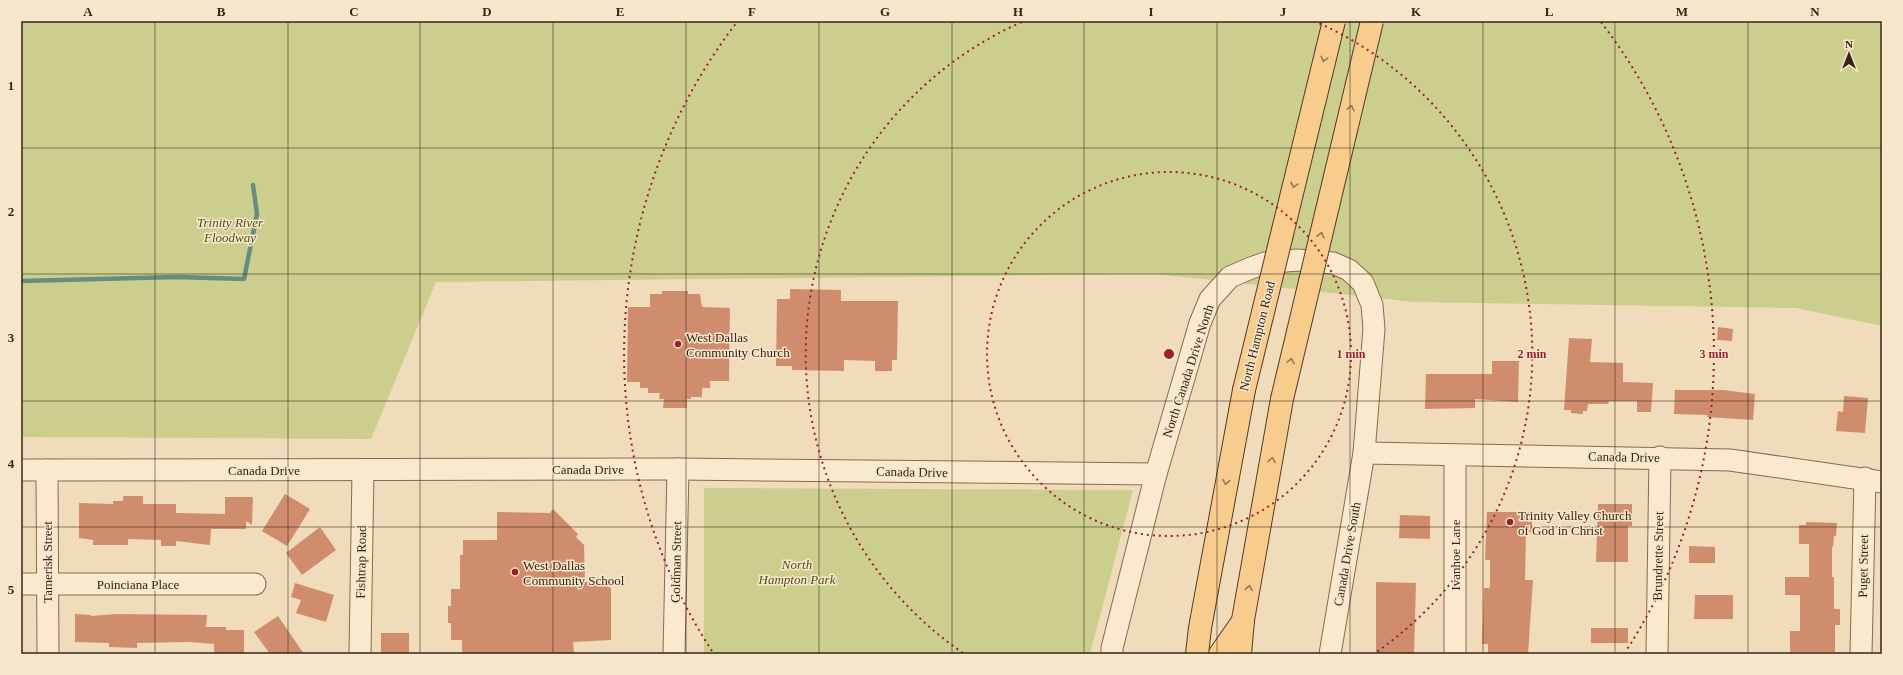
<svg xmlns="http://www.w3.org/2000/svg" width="1903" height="675" viewBox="0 0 1903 675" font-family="'Times New Roman',serif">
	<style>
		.green { fill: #ccce8e }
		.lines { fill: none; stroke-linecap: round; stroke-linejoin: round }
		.stream { stroke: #668d80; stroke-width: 4.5 }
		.building { fill: #d08d6d }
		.minor-casing { stroke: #876a54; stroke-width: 23 }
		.major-casing { stroke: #543929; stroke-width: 24 }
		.minor { stroke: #fbe9cd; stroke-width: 21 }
		.major { stroke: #f7cc8d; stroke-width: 22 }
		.major-bridge-casing { stroke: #543929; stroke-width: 24; stroke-linecap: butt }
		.major-bridge { stroke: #f7cc8d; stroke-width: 22 }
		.oneway { stroke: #967854 }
		.grid { fill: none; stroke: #35241a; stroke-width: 1; stroke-opacity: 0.55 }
		.ring { fill: none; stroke: #99212d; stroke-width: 2; stroke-dasharray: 2 4 }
		.poi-dot { fill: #99212d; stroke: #f7e6c9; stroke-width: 1.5 }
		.labels { text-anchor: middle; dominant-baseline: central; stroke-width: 3; stroke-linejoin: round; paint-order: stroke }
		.park-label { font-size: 13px; font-style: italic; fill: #4a521f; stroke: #f7e6c9 }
		.street-label { font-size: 13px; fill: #35241a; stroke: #f7e6c9 }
		.poi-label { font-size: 13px; fill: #35241a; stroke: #f7e6c9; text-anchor: start }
		.centre { fill: #99212d; stroke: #f7e6c9; stroke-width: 2 }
		.ring-label { font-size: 12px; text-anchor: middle; font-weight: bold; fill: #99212d; stroke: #f7e6c9; stroke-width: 3; stroke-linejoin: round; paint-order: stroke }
		.neatline { fill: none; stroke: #35241a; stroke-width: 1.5 }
		.grid-label { font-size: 13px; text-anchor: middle; font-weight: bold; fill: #35241a }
	</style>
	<rect width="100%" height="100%" fill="#f0dbba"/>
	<g class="green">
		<path d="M21 21H1882V326L1796 308 1414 302 1156 274 436 282 371 439 21 437Z"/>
		<path d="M704 488 1133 490 1090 654H704Z"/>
	</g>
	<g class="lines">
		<path class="stream" d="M21 281 177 277 244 279 257 214 253 185"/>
	</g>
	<g class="building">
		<path d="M790 289 841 290V301H898L897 360H892V371H875V361L844 360V371L792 370V366H776L777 299H790Z"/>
		<path d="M662 291H688V294H700L702 307 730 308 729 381H710V388H702V397H691V399H687V408H663L664 399H659L660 393H648V388H640V382H627L628 307H650V294H662Z"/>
		<path d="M1718 327 1733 329 1732 341 1717 340Z"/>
		<path d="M1569 338 1592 339 1590 362 1623 363V382L1653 383 1651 412H1637V401H1609L1608 404H1588L1587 411H1583V414L1571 413V410H1564Z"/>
		<path d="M1492 361H1519L1518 402 1475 399V408L1425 409 1426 374H1492Z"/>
		<path d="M1675 390H1723L1755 394 1753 420 1707 417V415L1674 414Z"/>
		<path d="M1844 396 1868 398 1865 433 1836 431 1838 411 1843 412Z"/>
		<path d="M285 494 310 509 287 546 262 531Z"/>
		<path d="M123 496H143V504H176V513L225 514V497H253L252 525 246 521V529H211L210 545 176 541V546H161V540L128 539V545H93V540L79 538V503L113 504V501H123Z"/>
		<path d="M1598 504H1632V526H1628V562H1596Z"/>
		<path d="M553 509 578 534 576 537 584 545 585 582 597 581 611 588V640L573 642 574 654H462V640H451V623H448V606H451V589H460V555H463V540H497V512L550 513Z"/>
		<path d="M1487 512H1532V532H1526L1525 580H1533L1528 654H1488V644H1482L1484 588H1490V560H1485Z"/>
		<path d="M1400 515 1430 516V539L1399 538Z"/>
		<path d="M1806 522 1837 523 1836 536H1834L1833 547H1832V577H1834V609H1840V625H1835V652H1790V631H1800V595H1785V577H1809V544H1799V525H1806Z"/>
		<path d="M320 527 336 550 302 575 286 553Z"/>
		<path d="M1689 546 1715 547V563H1689Z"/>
		<path d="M1376 582 1416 583 1414 654H1376Z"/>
		<path d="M295 583 334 595 326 622 296 613 301 600 291 597Z"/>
		<path d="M1695 595H1733V619H1694Z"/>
		<path d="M75 614 91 615V616L116 614 207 615 206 627H226V630H244V654H214V644L190 642 137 643V648L109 647V643L75 642Z"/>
		<path d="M278 616 304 654H270L254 632Z"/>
		<rect x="1591" y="628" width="37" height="15"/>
		<rect x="381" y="633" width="28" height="21"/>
	</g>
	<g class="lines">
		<g class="minor-casing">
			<g id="minor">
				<path d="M1364 453 1730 460 1882 482"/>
				<path d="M21 470 678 469 1156 474"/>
				<path d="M47 470 48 654"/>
				<path d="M21 584H255"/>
				<path d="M360 654 363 470"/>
				<path d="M674 654 678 469"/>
				<path d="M1112 654V648L1156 474 1200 323 1210 299 1230 277 1251 268 1265 263 1297 260 1333 263 1349 270 1363 283 1372 305 1374 329 1364 453 1330 654"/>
				<path d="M1455 654V455"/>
				<path d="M1657 654 1660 457"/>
				<path d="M1861 654 1865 478"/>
			</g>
		</g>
		<g class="major-casing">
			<g id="major">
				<path d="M1197 654 1200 628 1244 390"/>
				<path d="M1220 654 1243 621"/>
				<path d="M1240 654 1243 620 1282 399"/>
			</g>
		</g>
		<use href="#minor" class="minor"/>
		<use href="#major" class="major"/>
		<g class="major-bridge-casing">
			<g id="major-bridge">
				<path d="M1244 390 1334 21"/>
				<path d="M1282 399 1372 21"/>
			</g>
		</g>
		<use href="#major-bridge" class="major-bridge"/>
	</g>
	<defs><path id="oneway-chevron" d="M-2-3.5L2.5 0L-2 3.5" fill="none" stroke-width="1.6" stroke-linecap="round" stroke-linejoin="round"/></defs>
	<g class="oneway">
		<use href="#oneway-chevron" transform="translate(1324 59) rotate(104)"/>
		<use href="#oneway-chevron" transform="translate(1351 108) rotate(-77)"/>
		<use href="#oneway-chevron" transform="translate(1294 185) rotate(104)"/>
		<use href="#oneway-chevron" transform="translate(1321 235) rotate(-77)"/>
		<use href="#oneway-chevron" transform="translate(1291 361) rotate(-77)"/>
		<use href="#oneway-chevron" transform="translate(1272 460) rotate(-80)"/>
		<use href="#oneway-chevron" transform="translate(1226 482) rotate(100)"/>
		<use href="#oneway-chevron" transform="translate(1249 588) rotate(-80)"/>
	</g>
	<path class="grid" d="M155 21V654M288 21V654M420 21V654M553 21V654M686 21V654M819 21V654M952 21V654M1084 21V654M1217 21V654M1350 21V654M1483 21V654M1615 21V654M1748 21V654M21 148H1882M21 274H1882M21 401H1882M21 527H1882"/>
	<g class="ring">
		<circle cx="1169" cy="354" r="182"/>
		<path d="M963 653A363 363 0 0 1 1024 21M1314 21A363 363 0 0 1 1375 653"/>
		<path d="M712 651A545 545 0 0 1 737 22M1601 22A545 545 0 0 1 1626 651"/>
	</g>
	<g class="poi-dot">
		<circle cx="678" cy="344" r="4"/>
		<circle cx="1510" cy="522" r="4"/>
		<circle cx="515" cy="572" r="4"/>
	</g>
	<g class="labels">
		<g class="park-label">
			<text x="230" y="222">Trinity River<tspan x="230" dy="15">Floodway</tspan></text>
			<text x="797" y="564">North<tspan x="797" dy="15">Hampton Park</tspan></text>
		</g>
		<g class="street-label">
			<text transform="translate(1257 336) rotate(-76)">North Hampton Road</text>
			<text transform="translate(1188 371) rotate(-72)">North Canada Drive North</text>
			<text transform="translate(1624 457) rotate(1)">Canada Drive</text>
			<text x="588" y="469">Canada Drive</text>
			<text x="264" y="470">Canada Drive</text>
			<text transform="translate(912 472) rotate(1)">Canada Drive</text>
			<text transform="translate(1347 554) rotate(-80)">Canada Drive South</text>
			<text transform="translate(1455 555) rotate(-90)">Ivanhoe Lane</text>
			<text transform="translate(1658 556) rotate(-89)">Brundrette Street</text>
			<text transform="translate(47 562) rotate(-90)">Tamerisk Street</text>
			<text transform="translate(361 562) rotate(-89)">Fishtrap Road</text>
			<text transform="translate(676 562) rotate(-89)">Goldman Street</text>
			<text transform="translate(1863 566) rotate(-89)">Puget Street</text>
			<text x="138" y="584">Poinciana Place</text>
		</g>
		<g class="poi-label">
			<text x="686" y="337">West Dallas<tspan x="686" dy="15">Community Church</tspan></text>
			<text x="1518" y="515">Trinity Valley Church<tspan x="1518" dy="15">of God in Christ</tspan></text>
			<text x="523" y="565">West Dallas<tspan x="523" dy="15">Community School</tspan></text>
		</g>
	</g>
	<circle cx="1169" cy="354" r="6" class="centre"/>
	<g class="ring-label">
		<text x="1351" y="358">1 min</text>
		<text x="1532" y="358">2 min</text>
		<text x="1714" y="358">3 min</text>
	</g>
	<rect width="1903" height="675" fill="none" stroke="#f7e6c9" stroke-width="44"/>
	<g transform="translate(1849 54)" stroke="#f7e6c9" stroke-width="3" paint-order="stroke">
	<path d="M0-3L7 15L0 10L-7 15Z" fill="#35241a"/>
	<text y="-6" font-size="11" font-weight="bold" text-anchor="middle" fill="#35241a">N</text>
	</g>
	<rect x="22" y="22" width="1859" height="631" class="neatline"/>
	<g class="grid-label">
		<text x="88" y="16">A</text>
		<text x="221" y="16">B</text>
		<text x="354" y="16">C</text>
		<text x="487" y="16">D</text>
		<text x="620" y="16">E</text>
		<text x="752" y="16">F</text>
		<text x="885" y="16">G</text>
		<text x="1018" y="16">H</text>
		<text x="1151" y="16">I</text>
		<text x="1283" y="16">J</text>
		<text x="1416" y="16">K</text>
		<text x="1549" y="16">L</text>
		<text x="1682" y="16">M</text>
		<text x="1815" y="16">N</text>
		<text x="11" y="90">1</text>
		<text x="11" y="216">2</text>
		<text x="11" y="342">3</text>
		<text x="11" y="468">4</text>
		<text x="11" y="594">5</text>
	</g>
</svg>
